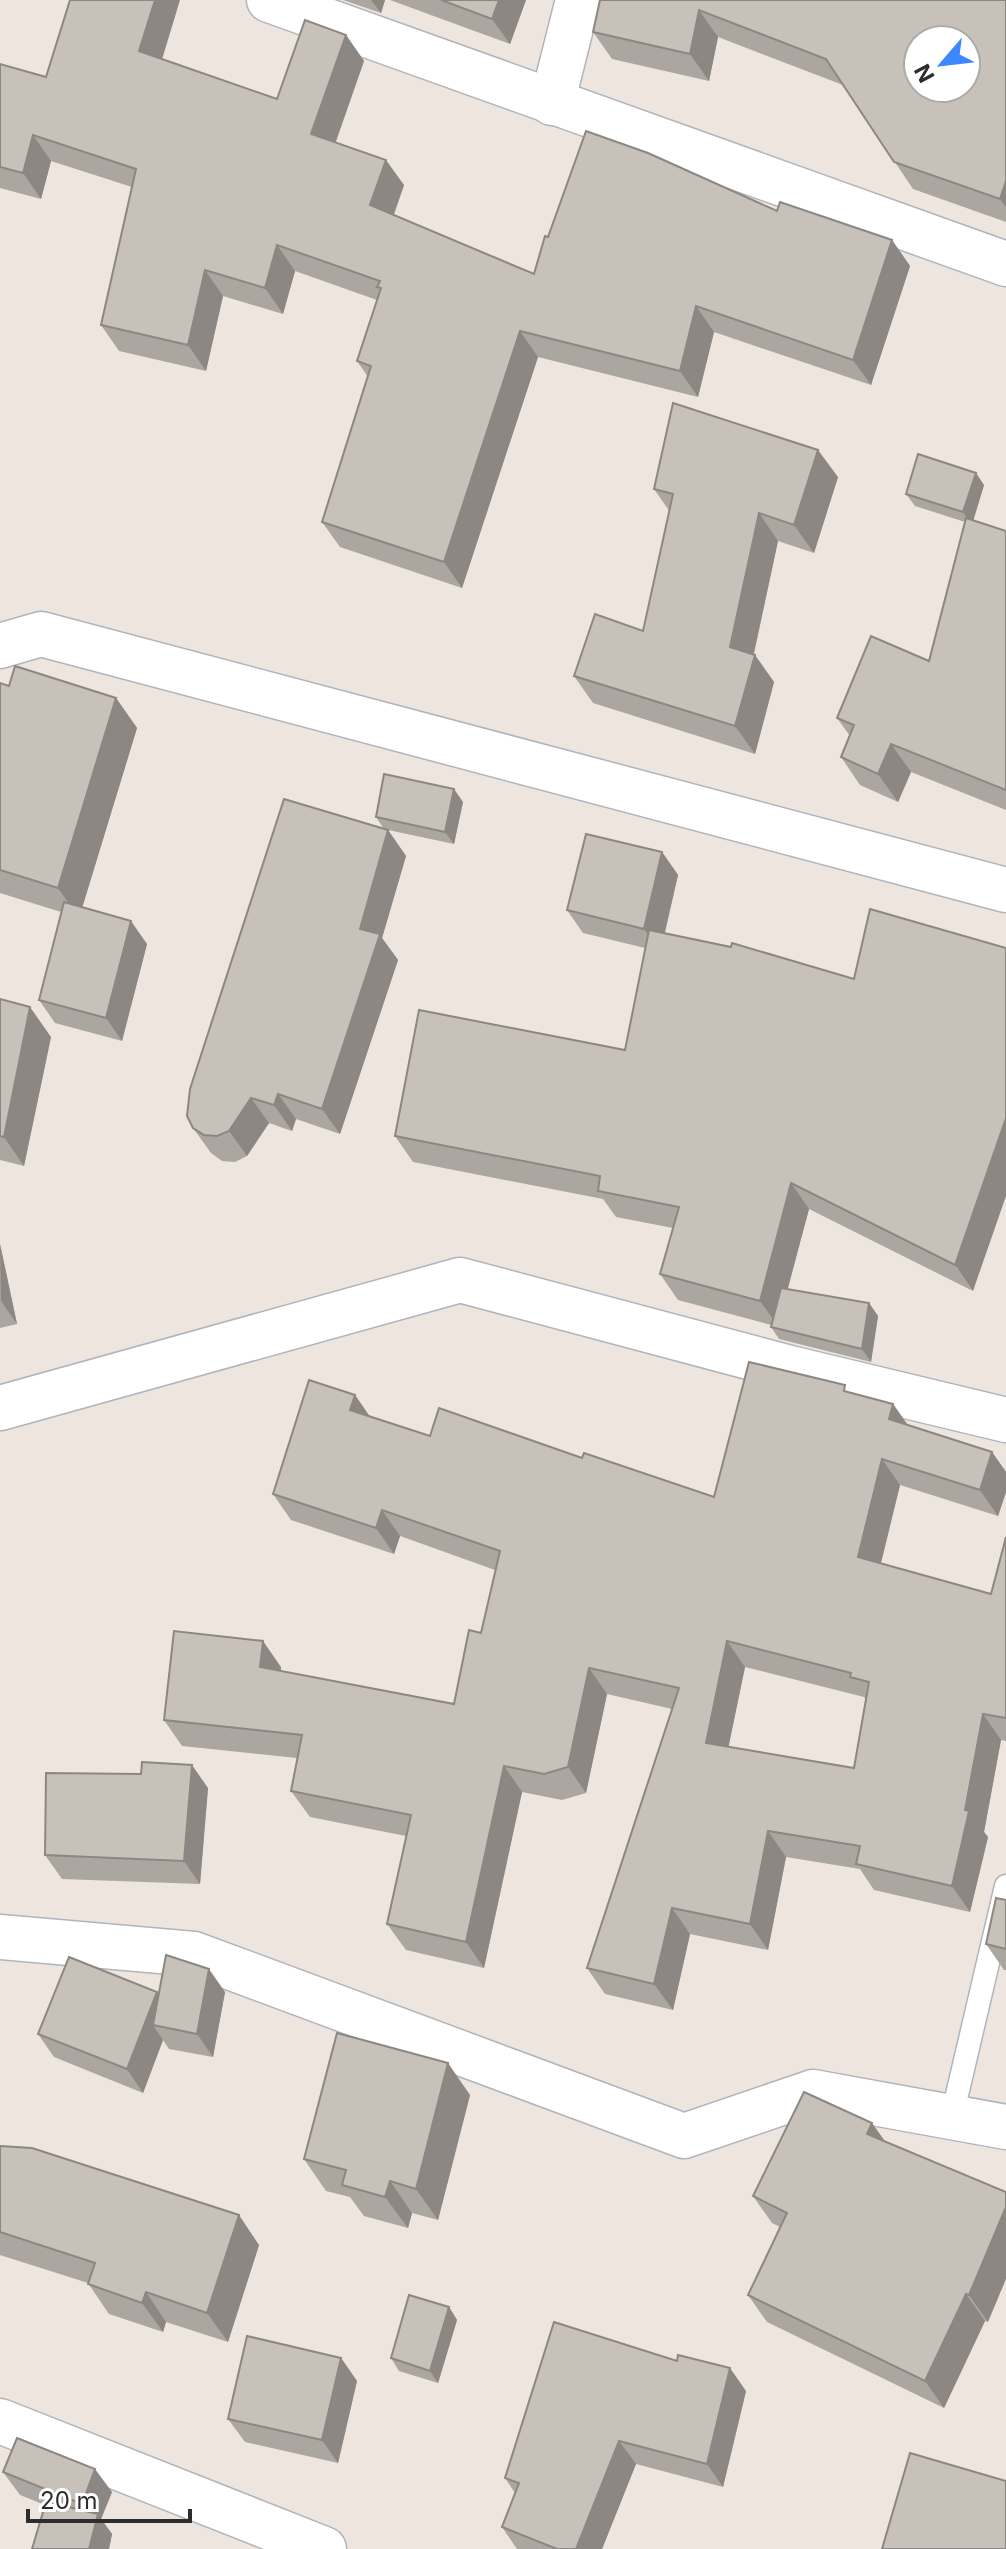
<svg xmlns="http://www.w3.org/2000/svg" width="1006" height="2549" viewBox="0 0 1006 2549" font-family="Inter,sans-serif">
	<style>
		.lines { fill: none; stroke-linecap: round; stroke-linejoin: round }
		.lane-casing { stroke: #afb5bd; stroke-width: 25 }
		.street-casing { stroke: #afb5bd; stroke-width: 47 }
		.lane { stroke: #fff; stroke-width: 22 }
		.street { stroke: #fff; stroke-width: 44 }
		.wall { fill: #aca6a0; fill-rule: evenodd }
		.shaded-wall { fill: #8c8782 }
		.building { fill: #c8c1ba; stroke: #8c8782; stroke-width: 2; fill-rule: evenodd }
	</style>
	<rect width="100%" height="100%" fill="#efe5df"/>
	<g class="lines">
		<g class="lane-casing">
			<path id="lane" d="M952 2116 1006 1886"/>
		</g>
		<g class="street-casing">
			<g id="street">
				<path d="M269 0 1006 264"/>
				<path d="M552 103 578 0"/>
				<path d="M0 646 41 634 1006 890"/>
				<path d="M0 1408 460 1280 790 1368 1006 1420"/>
				<path d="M0 1937 194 1954 684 2136 813 2092 1006 2127"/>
				<path d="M0 2421 324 2549"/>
			</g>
		</g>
		<use href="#lane" class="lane"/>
		<use href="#street" class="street"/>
	</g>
	<g class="wall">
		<path d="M343 0H385L381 13Z"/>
		<path d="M390 0H526L510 44Z"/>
		<path d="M600 0H1006V222L913 189 843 85 718 37 709 81 612 59 593 32Z"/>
		<path d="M346 35 364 61 336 142 404 185 394 215 534 274 548 237 777 211 892 240 910 266 871 385 714 332 698 397 538 357 462 588 340 547 322 522 368 377 357 361 377 300 295 271 283 314 223 296 206 371 119 351 101 325 132 187 51 161 41 199 0 188V64L46 77 162 59 277 99Z"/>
		<path d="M838 477 814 553 778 541 754 654 774 682 755 754 593 703 574 676 643 631 670 512 654 489Z"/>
		<path d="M984 485 973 520 1006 531V810L911 772 898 802 860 785 841 757 850 736 837 718 929 661 965 522 915 506 906 494Z"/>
		<path d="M0 683 9 686 116 698 137 728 82 908 147 944 122 1041 55 1023 39 1000 61 912 0 893Z"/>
		<path d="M463 802 454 844 388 830 406 856 382 938 398 960 340 1134 296 1119 292 1131 269 1123 247 1156 235 1162 222 1161 211 1153 193 1128 384 829 376 817Z"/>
		<path d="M662 852 678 875 665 933 731 947 732 943 973 1291 809 1209 787 1289 869 1303 878 1316 871 1362 779 1339 771 1327V1325L678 1300 660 1274 673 1228 616 1217 603 1199 413 1162 395 1136 625 1050 645 948 583 933 567 910Z"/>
		<path d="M0 999 51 1037 24 1166 0 1160Z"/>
		<path d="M0 1244 17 1324 0 1328Z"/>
		<path d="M850 1392 893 1404 908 1425 992 1452 1006 1472V1492L998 1516 900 1485 881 1563 991 1594 1006 1537V1741L1001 1740 984 1832 988 1837 970 1912 874 1890 860 1869 786 1857 768 1950 690 1934 673 2010 605 1994 587 1968 672 1709 607 1694 586 1793 562 1800 522 1792 484 1968 406 1950 387 1924 406 1836 310 1817 291 1791 297 1758 182 1746 164 1720 281 1667V1671L454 1704 481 1633 495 1570 400 1536 394 1554 291 1520 273 1494 355 1395 369 1416 430 1436 582 1458 714 1497ZM745 1667 864 1697 866 1700 854 1768 728 1747Z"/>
		<path d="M141 1774 208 1788 200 1884 62 1879 45 1855Z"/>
		<path d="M1006 1900V1970H1004L986 1944Z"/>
		<path d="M157 1992 159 1995 225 1992 213 2057 169 2049 163 2040 143 2093 54 2057 38 2034Z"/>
		<path d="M470 2095 438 2220 412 2213 408 2228 364 2216 350 2197 326 2191 304 2159Z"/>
		<path d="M872 2123 885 2142 988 2322 985 2321 944 2408 767 2322 748 2295 780 2227 772 2223 753 2196Z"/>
		<path d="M0 2146 259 2245 228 2342 166 2322 163 2332 109 2314 88 2283 0 2255Z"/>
		<path d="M449 2307 457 2320 438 2383 399 2371 391 2358Z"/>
		<path d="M341 2358 357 2381 338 2463 245 2442 228 2419Z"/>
		<path d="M746 2391 723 2487 636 2464 602 2549H517L502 2527 515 2493 505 2478Z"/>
		<path d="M3 2472 112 2492 101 2519 112 2534 109 2549H32L45 2505 20 2495Z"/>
	</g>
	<g class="shaded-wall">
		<path d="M155 0H180L157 76 139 51Z"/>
		<path d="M371 0H385L381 13Z"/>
		<path d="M499 0H526L510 44 492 19Z"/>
		<path d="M699 10 718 37 709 81 690 54Z"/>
		<path d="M346 35 364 61 329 160 311 134Z"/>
		<path d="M33 135 51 161 41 199 23 173Z"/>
		<path d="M386 160 404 185 388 230 370 205Z"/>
		<path d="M1006 181V207L1000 199Z"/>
		<path d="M892 240 910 266 871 385 853 360Z"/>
		<path d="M277 245 295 271 283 314 265 288Z"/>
		<path d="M205 270 223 296 206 371 188 345Z"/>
		<path d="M696 306 714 332 698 397 680 371Z"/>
		<path d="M520 331 538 357 462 588 444 562Z"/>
		<path d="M818 450 838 477 814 553 794 525Z"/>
		<path d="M976 473 984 485 972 525 963 512Z"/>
		<path d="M759 513 778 541 749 675 730 647Z"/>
		<path d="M755 655 774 682 755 754 735 726Z"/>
		<path d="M116 698 137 728 79 918 58 888Z"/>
		<path d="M891 744 911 772 898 802 878 774Z"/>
		<path d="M454 789 463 802 454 844 445 832Z"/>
		<path d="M388 830 406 856 382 938 398 960 340 1134 322 1109 360 929Z"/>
		<path d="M662 852 678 875 660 952 644 929Z"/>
		<path d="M131 921 147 944 122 1041 106 1018Z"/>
		<path d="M30 1007 51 1037 24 1166 4 1137Z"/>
		<path d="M278 1094 296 1119 292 1131 274 1105Z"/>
		<path d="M251 1098 269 1123 247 1156 229 1131Z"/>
		<path d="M1006 1118V1196L973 1291 955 1265Z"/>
		<path d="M791 1183 809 1209 778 1326 760 1301Z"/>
		<path d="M0 1244 17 1324 1 1301Z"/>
		<path d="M869 1303 878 1316 871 1362 862 1349Z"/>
		<path d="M355 1395 373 1421 350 1410Z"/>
		<path d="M893 1404 911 1430 889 1419Z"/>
		<path d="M992 1452 1006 1472V1492L998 1516 980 1490Z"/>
		<path d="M882 1459 900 1485 876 1583 858 1557Z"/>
		<path d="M382 1510 400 1536 394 1554 376 1528Z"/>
		<path d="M263 1641 281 1667 279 1693 260 1667Z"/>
		<path d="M727 1641 745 1667 724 1769 706 1743Z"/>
		<path d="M589 1668 607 1694 586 1793 568 1767Z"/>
		<path d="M983 1714 1001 1740 984 1832 988 1837 970 1912 952 1886Z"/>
		<path d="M192 1765 208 1788 200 1884 184 1861Z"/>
		<path d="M504 1766 522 1792 484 1968 466 1942Z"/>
		<path d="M768 1831 786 1857 768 1950 750 1924Z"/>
		<path d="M672 1908 690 1934 673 2010 654 1984Z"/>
		<path d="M209 1969 225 1992 213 2057 197 2034Z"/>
		<path d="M157 1992 173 2015 153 2025 163 2040 143 2093 127 2069Z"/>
		<path d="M448 2063 470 2095 438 2220 416 2189Z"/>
		<path d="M872 2123 891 2150 867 2134Z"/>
		<path d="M390 2181 412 2213 408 2228 385 2197Z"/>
		<path d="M1006 2207V2279L988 2322 969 2295Z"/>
		<path d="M239 2215 259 2245 228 2342 207 2313Z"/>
		<path d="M146 2292 166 2322 163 2332 142 2303Z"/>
		<path d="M966 2294 985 2321 944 2408 925 2381Z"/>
		<path d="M449 2307 457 2320 438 2383 430 2371Z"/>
		<path d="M341 2358 357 2381 338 2463 322 2440Z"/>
		<path d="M730 2368 746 2391 723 2487 707 2464Z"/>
		<path d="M619 2441 636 2464 602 2549H576Z"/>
		<path d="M95 2469 112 2492 101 2519 112 2534 109 2549H89L95 2523 82 2504Z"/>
	</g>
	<g class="building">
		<path d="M70 0H155L139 51 277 99 305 20 346 35 311 134 386 160 370 205 534 274 545 236 548 237 586 131 648 153 777 211 780 202 892 240 853 360 696 306 680 371 520 331 444 562 322 522 371 366 357 361 381 288 377 287 380 281 277 245 265 288 205 270 188 345 101 325 136 169 33 135 23 173 0 167V64L46 77Z"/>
		<path d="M441 0H499L492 19Z"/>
		<path d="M600 0H1006V181L1000 199 894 162 826 59 699 10 690 54 593 32ZM918 40H966V88H918Z"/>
		<path d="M673 403 818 450 794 525 759 513 730 647 755 655 735 726 574 676 595 614 643 631 673 494 654 489Z"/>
		<path d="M918 454 976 473 963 512 906 494Z"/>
		<path d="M966 518 1006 531V790L891 744 878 774 841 757 854 725 837 718 871 636 929 661Z"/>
		<path d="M15 666 116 698 58 888 0 870V683L9 686Z"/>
		<path d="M384 774 454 789 445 832 376 817Z"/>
		<path d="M284 799 388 830 360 929 380 934 322 1109 278 1094 274 1105 251 1098 229 1131 217 1136 204 1135 193 1128 187 1116 190 1089Z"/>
		<path d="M586 834 662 852 644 929 567 910Z"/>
		<path d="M64 902 131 921 106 1018 39 1000Z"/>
		<path d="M870 909 1006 948V1118L955 1265 791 1183 760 1301 660 1274 679 1207 598 1191 600 1176 395 1136 419 1010 625 1050 649 930 731 947 732 943 854 979Z"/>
		<path d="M0 999 30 1007 4 1137 0 1136Z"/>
		<path d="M781 1288 869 1303 862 1349 771 1327Z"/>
		<path d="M749 1362 845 1385 844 1391 893 1404 889 1419 992 1452 980 1490 882 1459 858 1557 991 1594 1006 1537V1718L983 1714 965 1810 969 1811 952 1886 856 1864 860 1846 768 1831 750 1924 672 1908 654 1984 587 1968 679 1688 589 1668 568 1767 544 1774 504 1766 466 1942 387 1924 411 1815 291 1791 302 1735 164 1720 174 1631 263 1641 260 1667 454 1704 469 1630 481 1633 500 1551 382 1510 376 1528 273 1494 309 1380 355 1395 350 1410 430 1436 439 1408 582 1458 584 1453 714 1497ZM727 1641 851 1673 850 1677 869 1682 854 1768 706 1743Z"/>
		<path d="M142 1762 192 1765 184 1861 45 1855 46 1773 141 1774Z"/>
		<path d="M996 1898 1006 1900V1949L986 1944Z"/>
		<path d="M166 1955 209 1969 197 2034 153 2025Z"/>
		<path d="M69 1957 157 1992 127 2069 38 2034Z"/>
		<path d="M337 2033 448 2063 416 2189 390 2181 385 2197 342 2185 346 2170 304 2159Z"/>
		<path d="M804 2092 872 2123 867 2134 1006 2192V2207L969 2295 966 2294 925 2381 748 2295 787 2213 753 2196Z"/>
		<path d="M0 2146 32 2148 239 2215 207 2313 146 2292 142 2303 88 2284 95 2263 0 2232Z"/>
		<path d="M409 2295 449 2307 430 2371 391 2358Z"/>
		<path d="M554 2322 677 2361 678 2355 730 2368 707 2464 619 2441 576 2549H557L502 2527 519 2483 505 2478Z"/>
		<path d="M247 2336 341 2358 322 2440 228 2419Z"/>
		<path d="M17 2438 95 2469 82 2504 3 2472Z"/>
		<path d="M910 2453 1006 2481V2549H882Z"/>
		<path d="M46 2502 98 2514 89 2549H32Z"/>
	</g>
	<g transform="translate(942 64) rotate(242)"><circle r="38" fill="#ffffff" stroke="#ababab" stroke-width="2"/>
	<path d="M0-6L14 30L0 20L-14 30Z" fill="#3c86ff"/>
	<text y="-12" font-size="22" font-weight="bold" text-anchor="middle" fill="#2d2d2d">N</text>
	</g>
	<path d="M28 2509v12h162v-12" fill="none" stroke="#2d2d2d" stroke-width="4"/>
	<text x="40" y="2509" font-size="24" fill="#2d2d2d" stroke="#ffffff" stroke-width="6" paint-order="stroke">20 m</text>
</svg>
